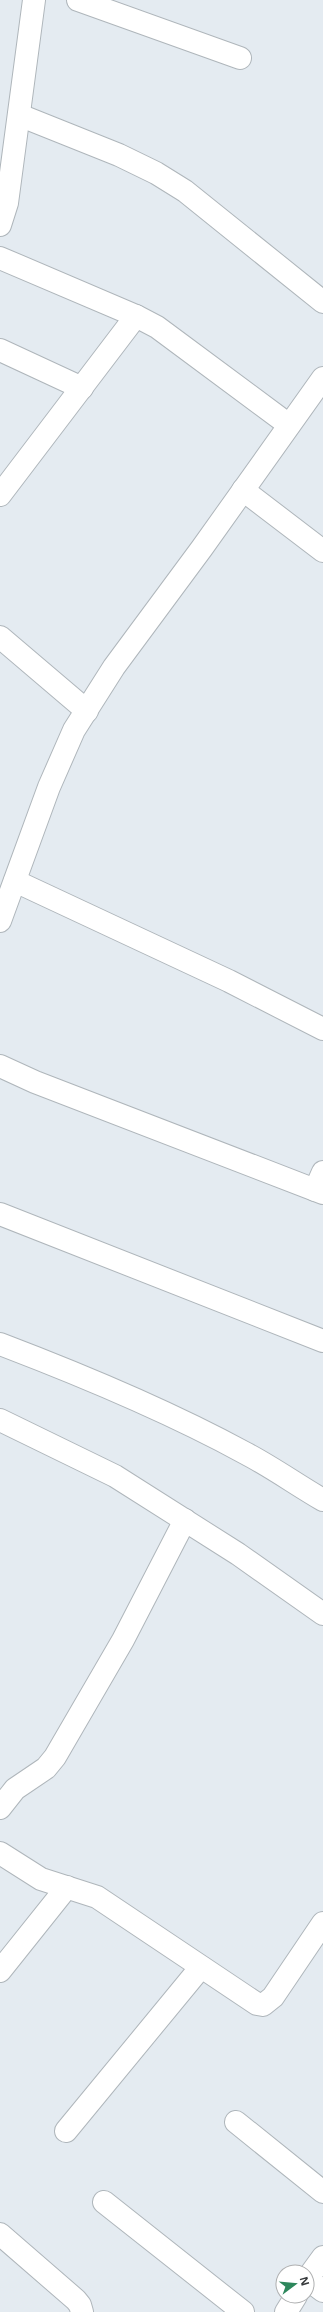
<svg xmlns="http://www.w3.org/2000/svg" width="323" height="2312" viewBox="0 0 323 2312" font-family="'Noto Sans',sans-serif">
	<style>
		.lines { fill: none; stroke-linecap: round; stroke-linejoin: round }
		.minor-casing { stroke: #afb6bb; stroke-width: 24 }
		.minor { stroke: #fff; stroke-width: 22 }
	</style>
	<rect width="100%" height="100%" fill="#e4ebf1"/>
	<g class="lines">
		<g class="minor-casing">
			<g id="minor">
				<path d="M78 0 240 58"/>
				<path d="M19 115 119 155 156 173 185 191 323 302"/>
				<path d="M0 225 7 203 34 0"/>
				<path d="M0 258 136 316 157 327 289 425"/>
				<path d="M0 350 82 388"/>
				<path d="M243 490 323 551"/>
				<path d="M0 495 136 316"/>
				<path d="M0 637 87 711"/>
				<path d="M15 881 229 981 323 1029"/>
				<path d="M0 921 49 787 74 730 114 667 202 548 323 378"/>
				<path d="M0 1066 35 1082 323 1193"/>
				<path d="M315 1190 323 1172"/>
				<path d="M0 1214 323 1341"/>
				<path d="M0 1344C84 1376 166 1410 245 1453 272 1467 297 1485 323 1500"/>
				<path d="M0 1420 115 1476 238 1554 323 1614"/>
				<path d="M0 1808 15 1789 46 1768 55 1757 123 1640 185 1520"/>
				<path d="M0 1853 41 1879 97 1897 257 2004 263 2005 273 1997 323 1923"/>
				<path d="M0 1971 67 1887"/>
				<path d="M236 2122 323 2192"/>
				<path d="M66 2131 201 1967"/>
				<path d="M104 2202 243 2312"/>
				<path d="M0 2234 76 2300 80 2305 82 2312"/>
				<path d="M307 2279 323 2257"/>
				<path d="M307 2279 323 2291"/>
				<path d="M286 2312 296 2296"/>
			</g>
		</g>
		<use href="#minor" class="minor"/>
	</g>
	<g transform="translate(295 2284) rotate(74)"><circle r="19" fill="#ffffff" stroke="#afb0b1"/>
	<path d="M0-3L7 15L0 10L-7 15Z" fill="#2d875c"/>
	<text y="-6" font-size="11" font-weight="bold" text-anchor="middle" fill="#373a3c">N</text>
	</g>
</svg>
